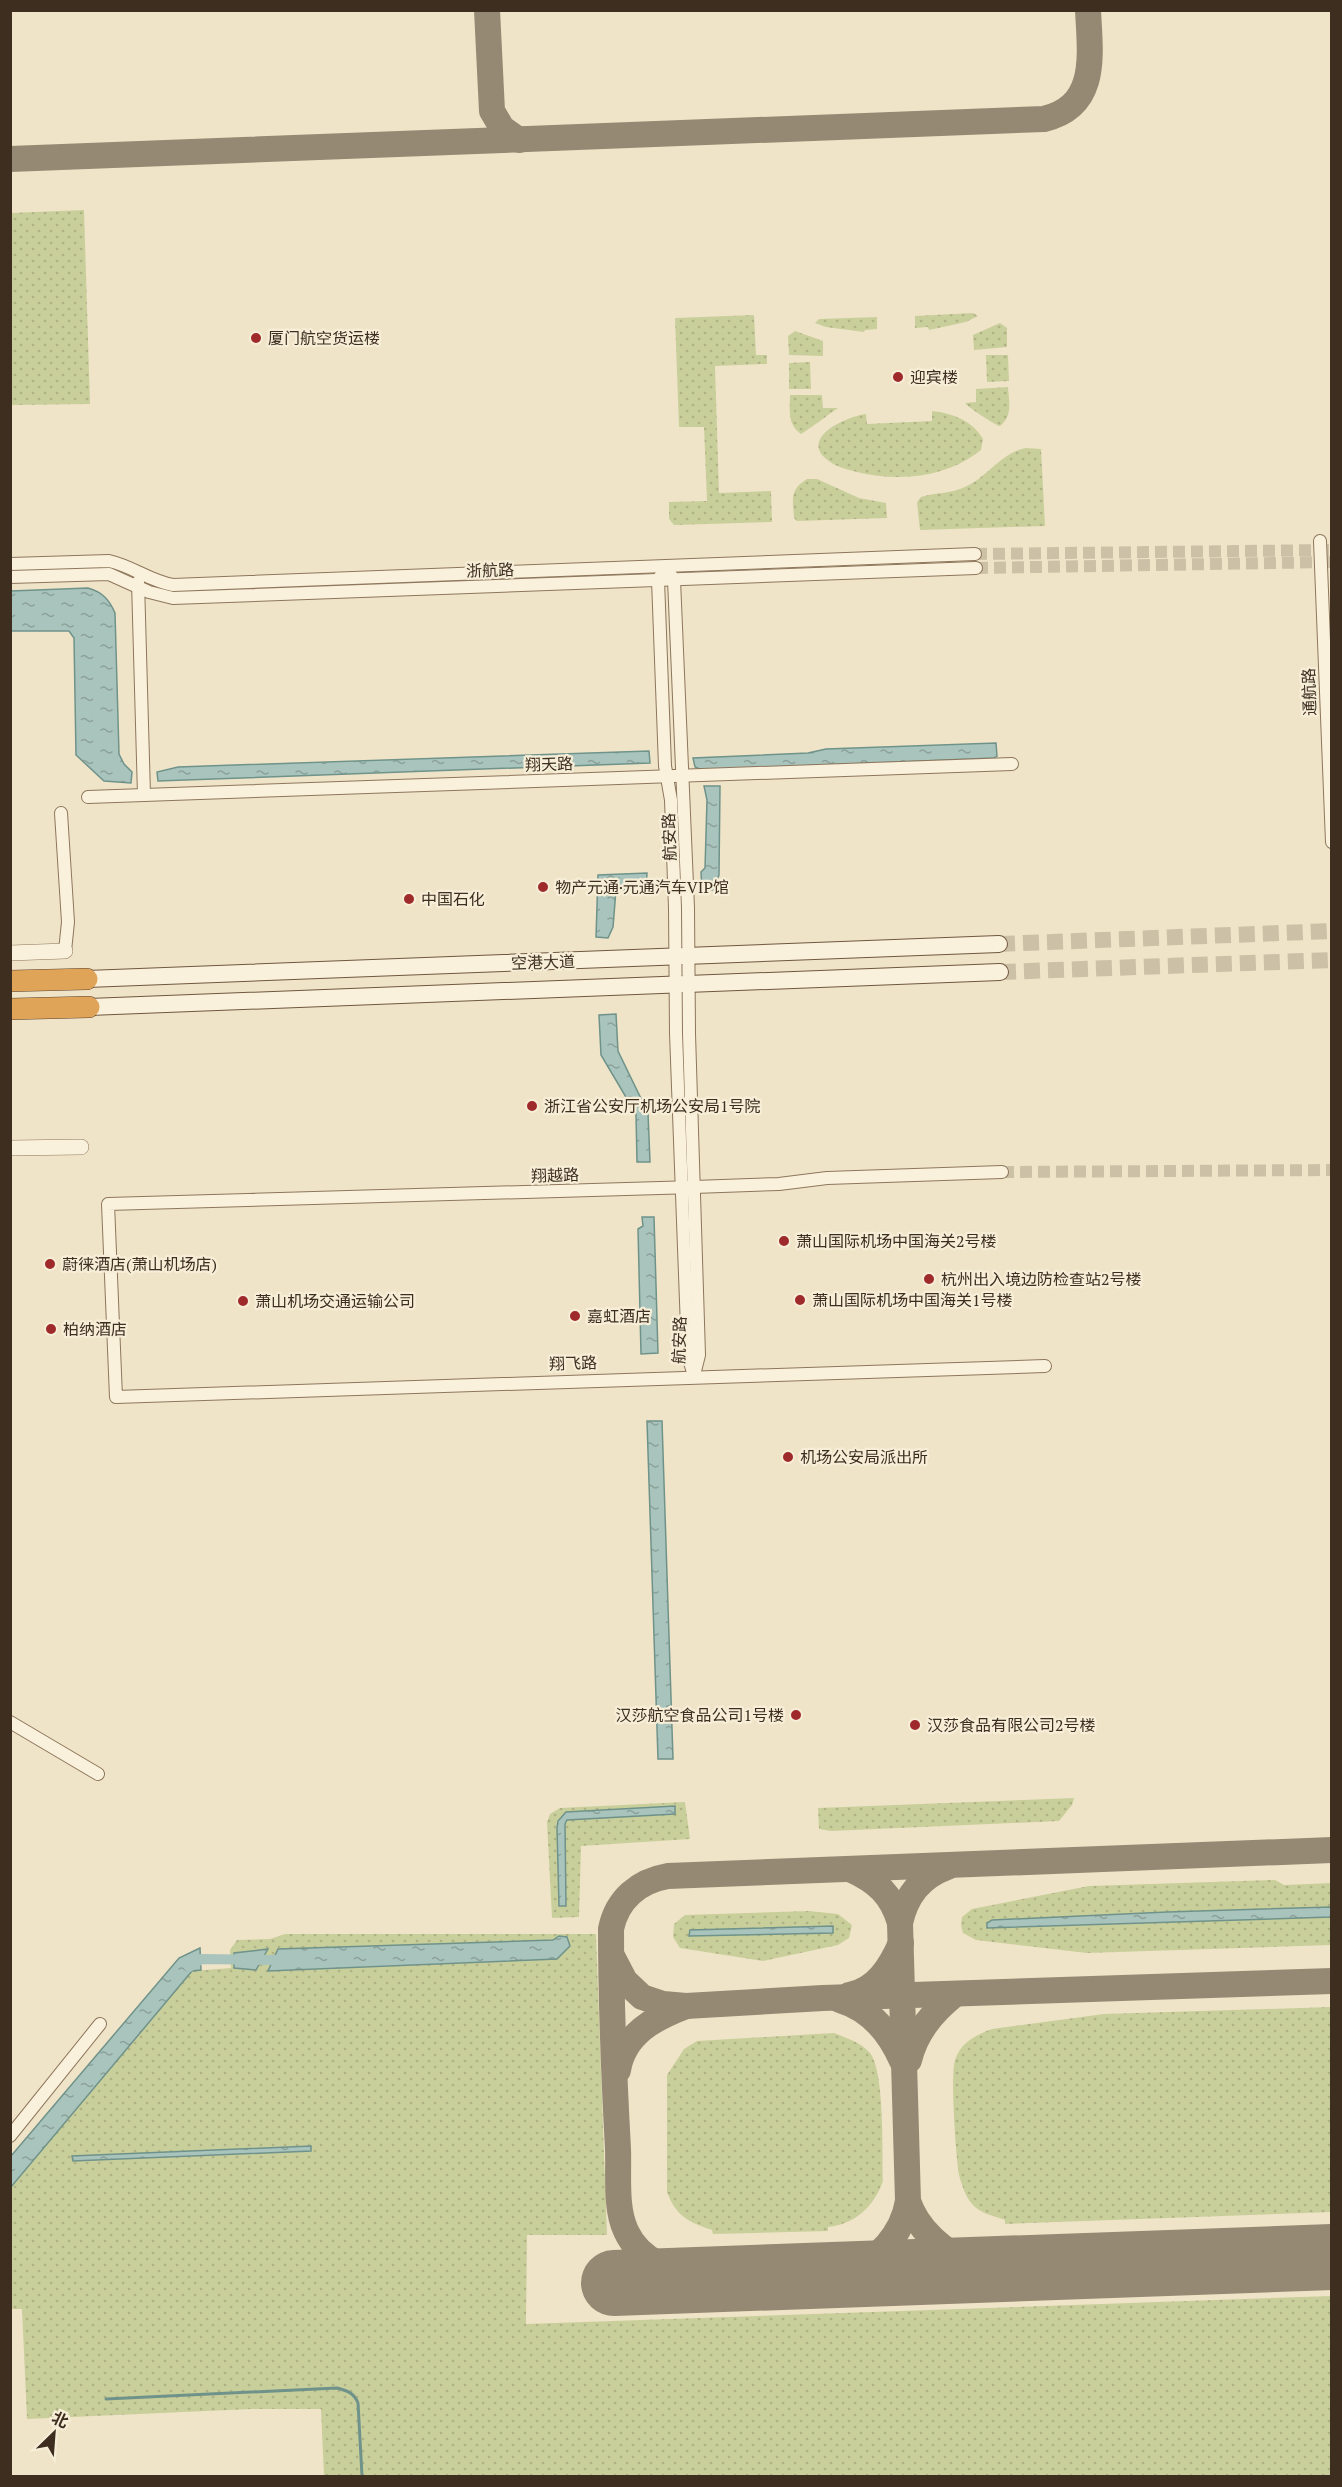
<svg xmlns="http://www.w3.org/2000/svg" width="1342" height="2487" viewBox="0 0 1342 2487" font-family="'PT Serif','Noto Sans SC',serif">
	<style>
		.grass { fill: url(#grass-dots) }
		.water { fill: url(#water-ripples); stroke: #6f938a; stroke-width: 1.5 }
		.lines { fill: none; stroke-linecap: round; stroke-linejoin: round }
		.stream { stroke: #6f938a; stroke-width: 3 }
		.canal { stroke: #a9c4bc; stroke-width: 10 }
		.taxiway { stroke: #968974; stroke-width: 26 }
		.runway { stroke: #968974; stroke-width: 66 }
		.minor-tunnel { stroke: #ccc0a6; stroke-width: 12; stroke-dasharray: 12 6; stroke-linecap: butt }
		.secondary-tunnel { stroke: #ccc0a6; stroke-width: 16; stroke-dasharray: 16 8; stroke-linecap: butt }
		.minor-casing { stroke: #8d765c; stroke-width: 14 }
		.tertiary-casing { stroke: #8d765c; stroke-width: 16 }
		.secondary-casing { stroke: #6f573f; stroke-width: 18 }
		.motorway-casing { stroke: #5b4430; stroke-width: 22 }
		.minor { stroke: #faf1dc; stroke-width: 12 }
		.tertiary { stroke: #faf1dc; stroke-width: 15 }
		.secondary { stroke: #faf1dc; stroke-width: 16 }
		.motorway { stroke: #e0a458; stroke-width: 21 }
		.poi-dot { fill: #9e2a2b; stroke: #f7eed8; stroke-width: 2 }
		.labels { text-anchor: middle; dominant-baseline: central; stroke-width: 4.5; stroke-linejoin: round; paint-order: stroke }
		.poi-label { font-size: 16px; fill: #3d2e20; stroke: #f7eed8; text-anchor: start }
		.street-label { font-size: 16px; fill: #3d2e20; stroke: #f7eed8 }
	</style>
	<defs>
		<pattern id="grass-dots" width="8" height="8" patternUnits="userSpaceOnUse" patternTransform="scale(1.5)"><rect width="8" height="8" fill="#c9cf9b"/><path d="M2 2h.1M6 6h.1" fill="none" stroke="#aeb285" stroke-width="1.8" stroke-linecap="round"/></pattern>
		<pattern id="water-ripples" width="26" height="14" patternUnits="userSpaceOnUse" patternTransform="scale(1.5)"><rect width="26" height="14" fill="#a9c4bc"/><path d="M2 4q2-2 4 0t4 0M15 11q2-2 4 0t4 0" fill="none" stroke="#8ba098"/></pattern>
	</defs>
	<rect width="100%" height="100%" fill="#f0e4c8"/>
	<g class="grass">
		<path d="M84 210 90 404 11 405V213Z"/>
		<path d="M973 313 978 316 966 322 929 330 928 327 915 328V316Z"/>
		<path d="M754 315 756 355H767V364L715 366 719 493 771 491 772 522 674 525 669 519V502L707 501 704 427H679L675 318Z"/>
		<path d="M877 317V329L865 330 864 332 826 327 815 323 819 319Z"/>
		<path d="M1000 323 1007 328V347L974 350 973 335Z"/>
		<path d="M795 331 823 341V356L789 355 788 336Z"/>
		<path d="M986 355H1008L1009 381 987 382Z"/>
		<path d="M810 362 811 389H789V363Z"/>
		<path d="M1008 387C1009 402 1013 416 1000 426 995 425 969 408 965 403L976 402V389Z"/>
		<path d="M790 395H822L823 408H838C832 412 804 433 801 434 787 424 790 410 790 395Z"/>
		<path d="M932 411C952 413 973 421 983 439L981 450C946 478 899 482 857 472 845 469 833 466 824 457 803 435 849 416 866 414L867 424 932 421Z"/>
		<path d="M1026 448 1041 449 1045 526 920 530 917 502 921 497C936 492 952 494 967 486 988 476 1002 452 1026 448Z"/>
		<path d="M807 479H817L859 498 886 503 887 518 797 521 794 518C793 499 789 490 807 479Z"/>
		<path d="M1074 1798 1072 1805 1059 1821 831 1831 819 1829 818 1808Z"/>
		<path d="M685 1802 690 1839 581 1846 579 1917 552 1918 547 1822 550 1814 560 1808Z"/>
		<path d="M1275 1880 1284 1885 1331 1883V1945L1087 1953 976 1940 963 1933 961 1925 962 1917 972 1909 1089 1886Z"/>
		<path d="M809 1911 838 1914 852 1925 849 1938 838 1945 763 1961 680 1948 673 1937 674 1924 685 1915Z"/>
		<path d="M285 1934H596L607 2235H527L526 2324 1331 2296V2476H324L321 2409H251L27 2419 22 2309H11V2187L192 1971 231 1968 230 1950 237 1940 270 1939Z"/>
		<path d="M1331 2007V2212L1005 2224V2220C994 2216 979 2213 972 2204 966 2198 961 2183 959 2175 956 2156 950 2077 955 2060 960 2043 976 2035 992 2029L1104 2014Z"/>
		<path d="M834 2033C846 2038 861 2042 870 2053 885 2072 882 2153 883 2181 874 2206 856 2224 828 2227V2231L713 2234 712 2230C688 2222 676 2216 667 2192V2075L684 2049 697 2041Z"/>
	</g>
	<g class="water">
		<path d="M88 588C102 592 109 599 115 613L119 754 124 764 132 772 131 783 104 781 76 755 74 638 69 631H11V591Z"/>
		<path d="M996 743 997 756 994 758 702 770 695 767 693 758 808 753 826 749Z"/>
		<path d="M649 751 650 763 158 781 157 772 178 767Z"/>
		<path d="M704 786H720L719 875 713 890H702L701 872 705 868 707 800Z"/>
		<path d="M647 873 646 889 616 890 613 927 608 938 596 937 598 875Z"/>
		<path d="M616 1014 618 1051 648 1113 650 1162H637L636 1114 601 1055 599 1015Z"/>
		<path d="M642 1217H654L658 1353 641 1354 638 1229 643 1226Z"/>
		<path d="M647 1421H662L673 1759H658Z"/>
		<path d="M675 1806V1814L567 1820 565 1824 566 1906H559L557 1828 558 1821 566 1812Z"/>
		<path d="M1331 1907V1917L987 1928V1923L992 1920 1167 1912Z"/>
		<path d="M833 1926V1933L689 1936 690 1930Z"/>
		<path d="M559 1936 567 1937 570 1946 557 1959 268 1971 278 1949 553 1940Z"/>
		<path d="M200 1948 201 1970 192 1971 11 2187V2156L179 1958Z"/>
		<path d="M268 1949 256 1970 234 1968V1953Z"/>
		<path d="M311 2146V2151L73 2161 72 2156Z"/>
	</g>
	<g class="lines">
		<path class="stream" d="M106 2399 337 2388C348 2391 354 2393 358 2403L362 2476"/>
		<path class="canal" d="M189 1967 201 1959 284 1960"/>
		<g class="taxiway">
			<path d="M487 10 492 111 502 128 519 140"/>
			<path d="M10 159 1044 119C1099 106 1090 54 1088 10"/>
			<path d="M947 1867C920 1877 906 1896 900 1923L908 2201C919 2234 947 2251 974 2270"/>
			<path d="M850 1869C877 1881 892 1895 900 1923"/>
			<path d="M613 1958 625 1981 642 1997 663 2004 686 2006 823 1998 1332 1981"/>
			<path d="M849 1995C876 1991 891 1966 901 1943"/>
			<path d="M840 2000C870 2009 890 2033 902 2061"/>
			<path d="M909 2060C916 2032 932 2013 954 1995"/>
			<path d="M618 2070C624 2034 654 2018 686 2006"/>
			<path d="M849 2275C878 2257 902 2237 908 2201"/>
			<path d="M705 2280C674 2273 640 2262 626 2231 615 2208 619 2174 618 2149 614 2076 611 2002 611 1929 617 1899 639 1881 668 1876L1332 1850"/>
		</g>
		<path class="runway" d="M614 2283 1332 2257"/>
		<g class="minor-tunnel">
			<path d="M975 554 1332 550"/>
			<path d="M976 568 1332 562"/>
			<path d="M1002 1172 1332 1170"/>
		</g>
		<g class="secondary-tunnel">
			<path d="M999 944 1332 931"/>
			<path d="M1000 972 1332 960"/>
		</g>
		<g class="minor-casing">
			<g id="minor">
				<path d="M1320 541 1332 842"/>
				<path d="M10 564 109 561C132 566 150 581 173 585L975 554"/>
				<path d="M661 575 658 580 665 766 671 800 675 908 676 1033 688 1355 694 1376"/>
				<path d="M671 575 674 580 688 908 689 1034 699 1355 694 1375"/>
				<path d="M10 577 109 574 149 592 173 598 976 568"/>
				<path d="M138 582 144 795"/>
				<path d="M88 797 1012 764"/>
				<path d="M61 813 68 922 65 951"/>
				<path d="M1002 1172 827 1178 779 1184 694 1187 108 1204 116 1397 1045 1366"/>
				<path d="M10 1722 98 1774"/>
				<path d="M10 2136 100 2024"/>
			</g>
		</g>
		<g class="tertiary-casing">
			<g id="tertiary">
				<path d="M10 953 65 951"/>
				<path d="M10 1148 81 1147"/>
			</g>
		</g>
		<g class="secondary-casing">
			<g id="secondary">
				<path d="M87 979 999 944"/>
				<path d="M89 1007 1000 972"/>
			</g>
		</g>
		<g class="motorway-casing">
			<g id="motorway">
				<path d="M10 981 87 979"/>
				<path d="M10 1009 89 1007"/>
			</g>
		</g>
		<use href="#minor" class="minor"/>
		<use href="#tertiary" class="tertiary"/>
		<use href="#secondary" class="secondary"/>
		<use href="#motorway" class="motorway"/>
	</g>
	<g class="poi-dot">
		<circle cx="256" cy="338" r="6"/>
		<circle cx="898" cy="377" r="6"/>
		<circle cx="543" cy="887" r="6"/>
		<circle cx="409" cy="899" r="6"/>
		<circle cx="532" cy="1106" r="6"/>
		<circle cx="784" cy="1241" r="6"/>
		<circle cx="50" cy="1264" r="6"/>
		<circle cx="929" cy="1279" r="6"/>
		<circle cx="800" cy="1300" r="6"/>
		<circle cx="243" cy="1301" r="6"/>
		<circle cx="575" cy="1316" r="6"/>
		<circle cx="51" cy="1329" r="6"/>
		<circle cx="788" cy="1457" r="6"/>
		<circle cx="796" cy="1715" r="6"/>
		<circle cx="915" cy="1725" r="6"/>
	</g>
	<g class="labels">
		<g class="poi-label">
			<text x="268" y="338">厦门航空货运楼</text>
			<text x="910" y="377">迎宾楼</text>
			<text x="555" y="887">物产元通·元通汽车VIP馆</text>
			<text x="421" y="899">中国石化</text>
			<text x="544" y="1106">浙江省公安厅机场公安局1号院</text>
			<text x="796" y="1241">萧山国际机场中国海关2号楼</text>
			<text x="62" y="1264">蔚徕酒店(萧山机场店)</text>
			<text x="941" y="1279">杭州出入境边防检查站2号楼</text>
			<text x="812" y="1300">萧山国际机场中国海关1号楼</text>
			<text x="255" y="1301">萧山机场交通运输公司</text>
			<text x="587" y="1316">嘉虹酒店</text>
			<text x="63" y="1329">柏纳酒店</text>
			<text x="800" y="1457">机场公安局派出所</text>
			<text x="784" y="1715" text-anchor="end">汉莎航空食品公司1号楼</text>
			<text x="927" y="1725">汉莎食品有限公司2号楼</text>
		</g>
		<g class="street-label">
			<text transform="translate(490 570) rotate(-2)">浙航路</text>
			<text transform="translate(1309 692) rotate(-92)">通航路</text>
			<text transform="translate(549 764) rotate(-2)">翔天路</text>
			<text transform="translate(669 837) rotate(-92)">航安路</text>
			<text transform="translate(543 962) rotate(-2)">空港大道</text>
			<text transform="translate(555 1175) rotate(-2)">翔越路</text>
			<text transform="translate(679 1340) rotate(-88)">航安路</text>
			<text transform="translate(573 1363) rotate(-2)">翔飞路</text>
		</g>
	</g>
	<rect width="1342" height="2487" fill="none" stroke="#3d2e20" stroke-width="24"/>
	<g transform="translate(54 2433) rotate(25)" stroke="#f7eed8" stroke-width="4.5" paint-order="stroke">
	<path d="M0-4.5L10 22L0 15L-10 22Z" fill="#3d2e20"/>
	<text y="-9" font-size="16" font-weight="bold" text-anchor="middle" fill="#3d2e20">北</text>
	</g>
</svg>
